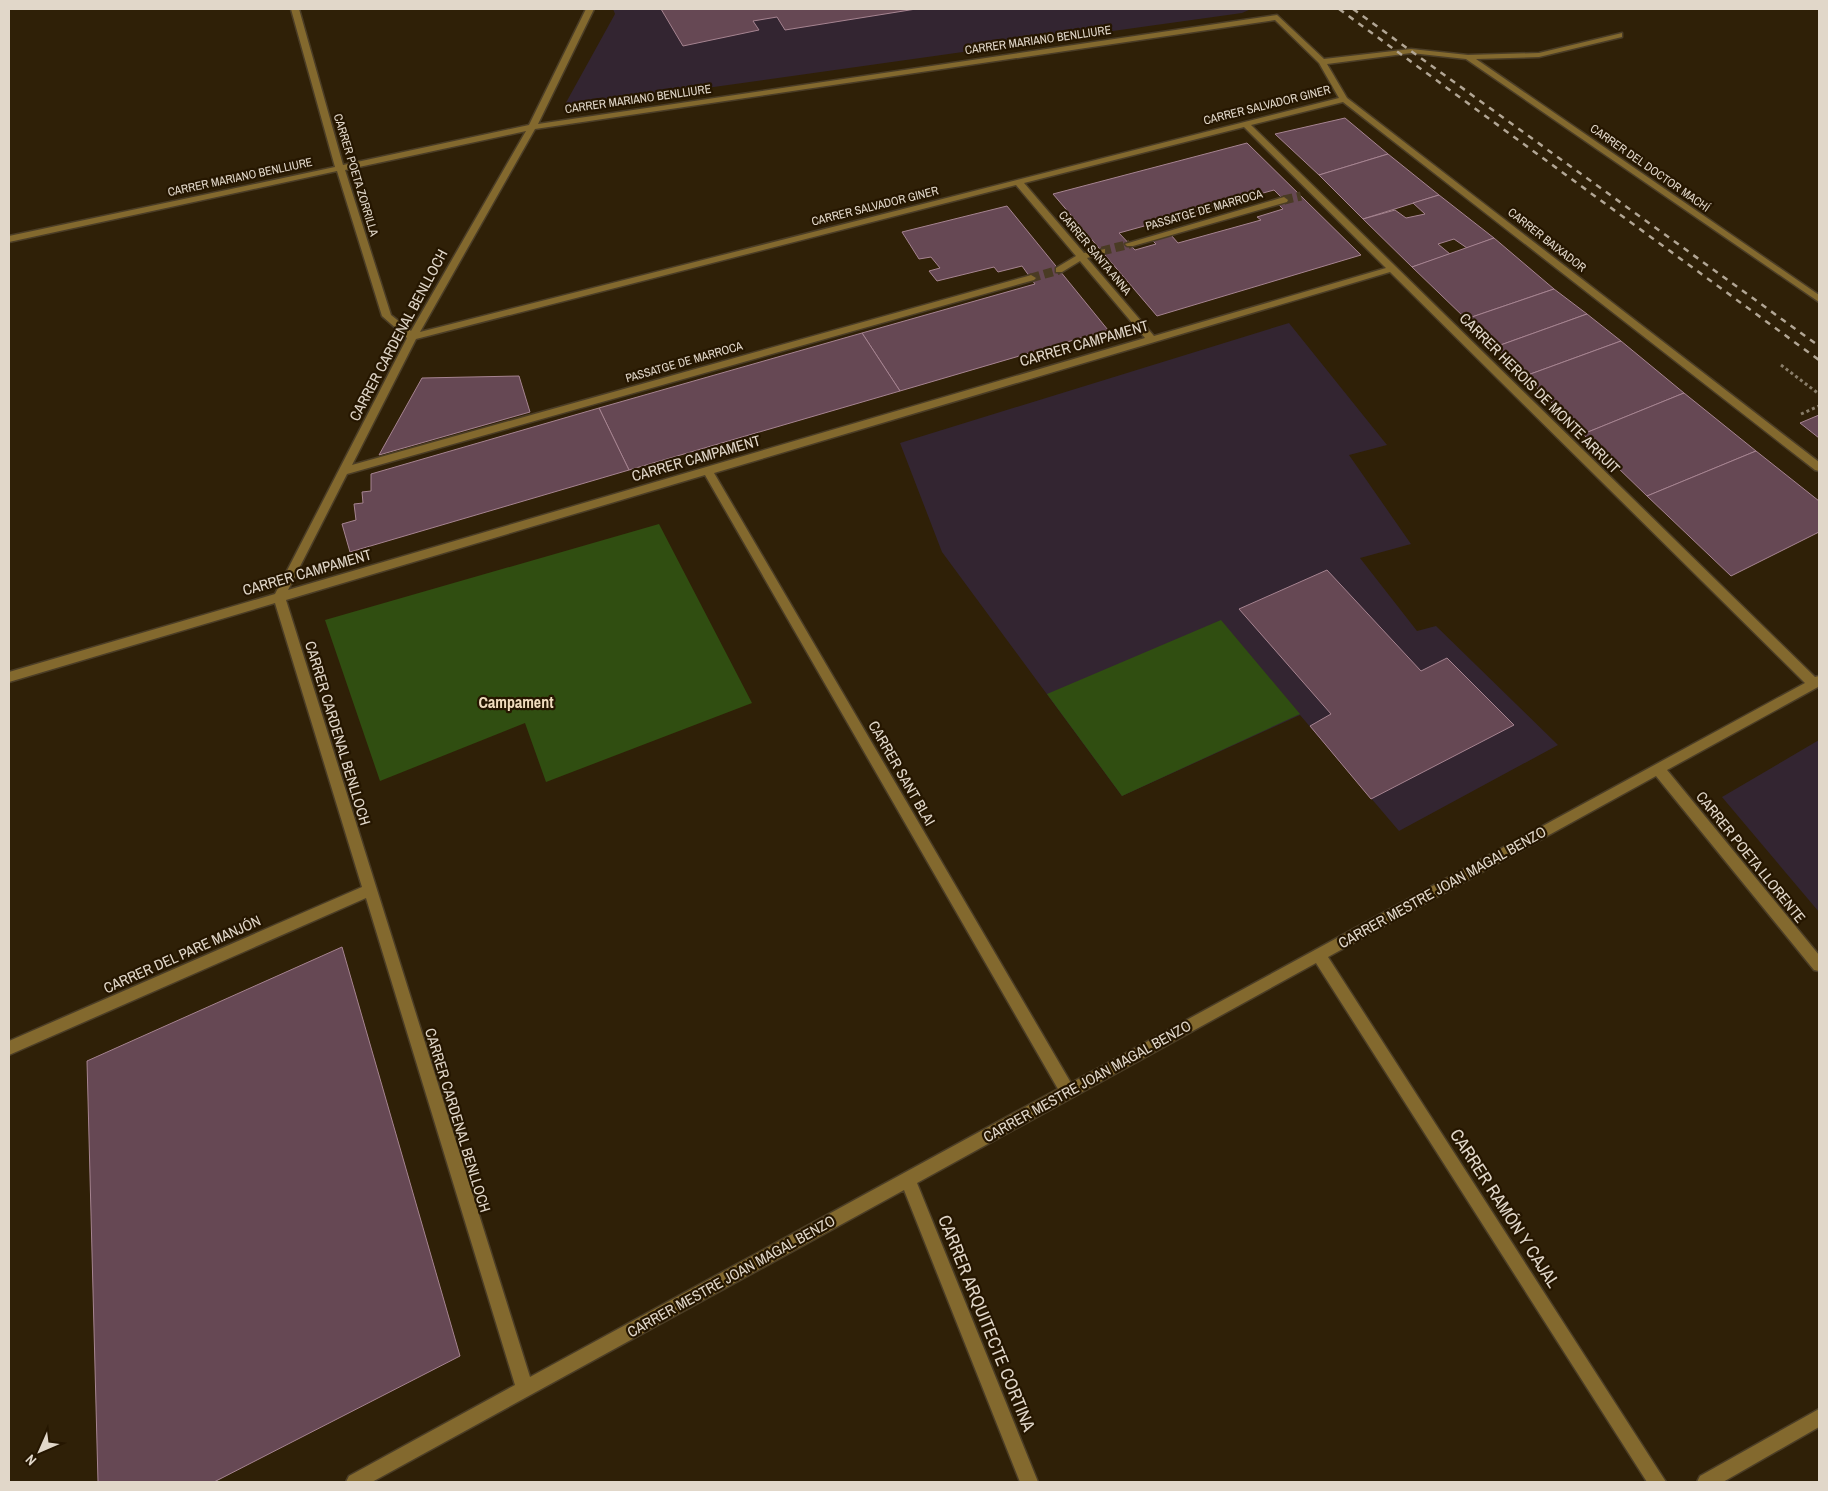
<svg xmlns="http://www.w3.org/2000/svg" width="1828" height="1491" viewBox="0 0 1828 1491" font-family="'Archivo Narrow',sans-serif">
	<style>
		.commercial { fill: #332531 }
		.green { fill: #304e11 }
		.building { fill: #664854; stroke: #a68491; fill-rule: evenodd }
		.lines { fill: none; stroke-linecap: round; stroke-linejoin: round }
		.minor-tunnel { stroke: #4a3b24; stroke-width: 9; stroke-dasharray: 9 4.5; stroke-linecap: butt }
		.minor-casing { stroke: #4b3d26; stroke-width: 3 }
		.path { stroke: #897d69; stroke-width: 3; stroke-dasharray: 3 3; stroke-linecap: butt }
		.minor { fill: #83692e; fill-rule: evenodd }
		.rail { stroke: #b2a695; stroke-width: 2.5; stroke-dasharray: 6 6; stroke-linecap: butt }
		.labels { text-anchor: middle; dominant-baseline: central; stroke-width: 4.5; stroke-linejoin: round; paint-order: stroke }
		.far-street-label { font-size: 12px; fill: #e1d7c9; stroke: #251600 }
		.street-label { font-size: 15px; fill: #e1d7c9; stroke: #251600 }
		.neighbourhood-label { font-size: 16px; font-weight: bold; fill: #efdbbd; stroke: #251600 }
		.near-street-label { font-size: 18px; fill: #e1d7c9; stroke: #251600 }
	</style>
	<rect width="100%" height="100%" fill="#2f2007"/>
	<g class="commercial">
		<path d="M613 9H1251L1242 13 563 108 615 14Z"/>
		<path d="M1289 323 1387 445 1349 455 1411 544 1360 558 1417 631 1436 626 1558 745 1399 831 1300 715 1122 796 942 552 900 443Z"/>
		<path d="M1819 740V912L1722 797Z"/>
	</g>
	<g class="green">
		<path d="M659 524 752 703 546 782 525 723 380 781 325 620Z"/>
		<path d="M1221 620 1300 714 1122 796 1047 694Z"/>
	</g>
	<g class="building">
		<path d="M661 9H916L785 30 777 17 753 21 759 30 683 46Z"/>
		<path d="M1345 118 1388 154 1319 175 1275 134Z"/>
		<path d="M1247 143 1361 255 1157 316 1053 194ZM1274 190 1287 203 1279 205 1283 209 1257 217 1261 220 1178 243 1171 235 1153 241 1156 244 1135 250 1119 233Z"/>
		<path d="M1388 154 1439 195 1363 219 1319 175Z"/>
		<path d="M1439 195 1494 238 1467 248 1454 239 1438 244 1450 254 1412 267 1363 219 1395 210 1406 218 1425 214 1413 203Z"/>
		<path d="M1007 206 1108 330 900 391 862 333 1035 284 1022 266 998 272 994 267 937 281 929 271 940 268 931 257 919 259 902 232Z"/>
		<path d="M1494 238 1554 289 1466 319 1412 267Z"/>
		<path d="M1554 289 1587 314 1495 347 1466 319Z"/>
		<path d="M1587 314 1621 341 1525 376 1495 347Z"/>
		<path d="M862 333 900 391 629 470 599 408Z"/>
		<path d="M1621 341 1684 393 1583 434 1525 376Z"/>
		<path d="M519 376 530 412 379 455 422 378Z"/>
		<path d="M1684 393 1756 451 1647 496 1583 434Z"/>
		<path d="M599 408 629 470 350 552 342 524 356 520 354 504 363 503 362 492 371 491V474Z"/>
		<path d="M1819 415V438L1800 423Z"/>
		<path d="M1756 451 1819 501V532L1731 576 1647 496Z"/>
		<path d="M1327 570 1421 671 1447 658 1514 725 1371 799 1310 726 1331 714 1239 609Z"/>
		<path d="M342 947 460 1356 214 1482H98L87 1061Z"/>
	</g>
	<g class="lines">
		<g class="minor-tunnel">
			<path d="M1284 200 1301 196"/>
			<path d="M1102 251 1130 244"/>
			<path d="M1031 278 1059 270"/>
		</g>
		<g class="minor-casing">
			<g id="minor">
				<path d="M291 9H299L343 165 529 125 586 9H594L538 124 1277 15 1324 59 1411 49 1468 55 1539 53 1622 33V37L1539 57 1476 59 1819 295V302L1466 59 1411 53 1327 64 1347 98 1819 462V471L1815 470 1343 102 1251 125 1815 677 1819 676 1818 687 1667 770 1819 955V971L1814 970 1656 776 1328 957 1666 1482H1647L1316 963 917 1183 1038 1482H1020L904 1190 372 1482H346L349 1476 515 1385 366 898 9 1055V1041L362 887 275 603 9 682V672L275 594 407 338 382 316 337 171 9 242V236L335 167ZM1275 20 1319 63 1339 98 420 332 535 129ZM1244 127 1386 268 1154 336 1087 258 1105 253V249L1084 253 1024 183ZM526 131 411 331 391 315 345 170ZM1016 185 1076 256 1056 268V272H1062L1080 261 1145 338 288 590 347 474 1034 280 1036 278 1031 275 1028 276 352 465 416 339ZM1390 272 1805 683 1071 1083 714 473ZM705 475 1058 1089 530 1377 286 600Z"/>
				<path d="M1284 197 1288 200 1287 202 1133 246H1127L1125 244Z"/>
				<path d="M1819 1409V1427L1723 1482H1697L1700 1476Z"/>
			</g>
		</g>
		<g class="path">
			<path d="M1781 365 1819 394"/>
			<path d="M1801 414 1819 406"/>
		</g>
		<use href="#minor" class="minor"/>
		<g class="rail">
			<path d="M1339 9 1819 360"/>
			<path d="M1353 9 1819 346"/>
		</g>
	</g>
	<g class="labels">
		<g class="far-street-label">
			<text transform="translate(1038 40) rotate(-8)">CARRER MARIANO BENLLIURE</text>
			<text transform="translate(638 99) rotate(-8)">CARRER MARIANO BENLLIURE</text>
			<text transform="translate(1267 105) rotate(-14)">CARRER SALVADOR GINER</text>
			<text transform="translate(1650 168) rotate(35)">CARRER DEL DOCTOR MACHÍ</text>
			<text transform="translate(356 175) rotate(73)">CARRER POETA ZORRILLA</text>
			<text transform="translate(240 177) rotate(-12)">CARRER MARIANO BENLLIURE</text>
			<text transform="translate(875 206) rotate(-14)">CARRER SALVADOR GINER</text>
			<text transform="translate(1204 210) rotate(-16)">PASSATGE DE MARROCA</text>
			<text transform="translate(1547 240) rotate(38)">CARRER BAIXADOR</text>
			<text transform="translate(1095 253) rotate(50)">CARRER SANTA ANNA</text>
			<text transform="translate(684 362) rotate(-16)">PASSATGE DE MARROCA</text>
		</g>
		<g class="street-label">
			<text transform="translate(398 335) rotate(-62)">CARRER CARDENAL BENLLOCH</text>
			<text transform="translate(1084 343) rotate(-16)">CARRER CAMPAMENT</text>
			<text transform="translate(1540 393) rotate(45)">CARRER HEROIS DE MONTE ARRUIT</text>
			<text transform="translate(696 458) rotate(-16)">CARRER CAMPAMENT</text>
			<text transform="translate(307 572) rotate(-16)">CARRER CAMPAMENT</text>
			<text transform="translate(338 733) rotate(73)">CARRER CARDENAL BENLLOCH</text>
			<text transform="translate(902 773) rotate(60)">CARRER SANT BLAI</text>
			<text transform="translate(1751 857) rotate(51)">CARRER POETA LLORENTE</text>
			<text transform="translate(1442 887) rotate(-29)">CARRER MESTRE JOAN MAGAL BENZO</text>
			<text transform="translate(182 954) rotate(-24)">CARRER DEL PARE MANJÓN</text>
			<text transform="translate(1087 1081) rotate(-29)">CARRER MESTRE JOAN MAGAL BENZO</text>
			<text transform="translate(458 1120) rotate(73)">CARRER CARDENAL BENLLOCH</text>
			<text transform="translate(731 1276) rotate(-29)">CARRER MESTRE JOAN MAGAL BENZO</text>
		</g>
		<g class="neighbourhood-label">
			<text x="516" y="702">Campament</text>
		</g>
		<g class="near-street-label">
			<text transform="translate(1505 1208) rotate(57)">CARRER RAMÓN Y CAJAL</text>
			<text transform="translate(987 1323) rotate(68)">CARRER ARQUITECTE CORTINA</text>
		</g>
	</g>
	<rect width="1828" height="1491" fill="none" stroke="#e1d7c9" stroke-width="20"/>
	<g transform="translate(40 1451) rotate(225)" stroke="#251600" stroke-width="4" paint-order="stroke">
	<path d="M0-4L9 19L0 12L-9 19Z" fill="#e1d7c9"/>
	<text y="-8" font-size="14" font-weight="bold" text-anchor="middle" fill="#e1d7c9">N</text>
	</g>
</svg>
